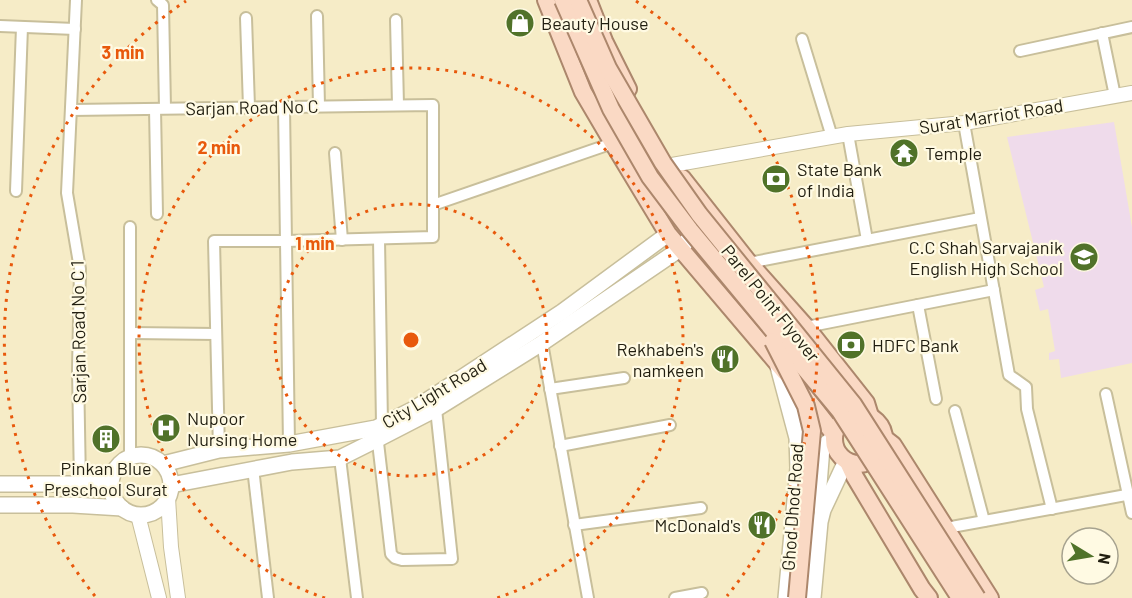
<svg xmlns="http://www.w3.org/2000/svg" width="1132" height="598" viewBox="0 0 1132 598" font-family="Barlow,sans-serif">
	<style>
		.education { fill: #efdbeb }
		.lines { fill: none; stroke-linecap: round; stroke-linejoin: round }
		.minor-casing { stroke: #c8bf9b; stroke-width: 14 }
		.tertiary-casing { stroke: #c8bf9b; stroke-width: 16 }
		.secondary-casing { stroke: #c8bf9b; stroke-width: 18 }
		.primary-casing { stroke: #ac876c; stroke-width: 20 }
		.minor { stroke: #fff; stroke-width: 10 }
		.tertiary { stroke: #fff; stroke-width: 14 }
		.secondary { stroke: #fff; stroke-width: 15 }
		.primary { stroke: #fad9c4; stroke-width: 16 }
		.primary-bridge-casing { stroke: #ac876c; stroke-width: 20; stroke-linecap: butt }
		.primary-bridge { stroke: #fad9c4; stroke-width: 16 }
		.ring { fill: none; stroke: #e8590c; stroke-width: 3; stroke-dasharray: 3 6 }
		.labels { text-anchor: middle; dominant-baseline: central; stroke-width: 4.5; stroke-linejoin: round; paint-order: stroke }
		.poi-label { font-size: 18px; fill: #211e10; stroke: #fffae3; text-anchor: start }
		.street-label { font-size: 18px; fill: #211e10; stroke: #fffae3 }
		.centre { fill: #e8590c; stroke: #fffae3; stroke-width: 3 }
		.ring-label { font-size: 18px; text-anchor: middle; font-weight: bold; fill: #e8590c; stroke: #fffae3; stroke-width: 4.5; stroke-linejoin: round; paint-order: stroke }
	</style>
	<rect width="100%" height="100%" fill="#f6ecc7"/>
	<path class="education" d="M1114 122 1132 227V363L1061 378 1059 359 1049 360V353L1055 351 1048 309 1040 311 1035 290 1044 287 1007 137Z"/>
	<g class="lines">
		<g class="minor-casing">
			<g id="minor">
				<path d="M76 0 67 193 80 269 78 370 80 484"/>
				<path d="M157 0 163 5 165 108"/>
				<path d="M317 16 319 106"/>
				<path d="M246 18 249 107"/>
				<path d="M396 20 398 105"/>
				<path d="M0 26 75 29"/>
				<path d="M1102 33 1115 96"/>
				<path d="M802 39 832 137"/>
				<path d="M1020 51 1132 27"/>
				<path d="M284 107 289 444"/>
				<path d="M155 109 157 214"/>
				<path d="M71 110 433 105V205L613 143"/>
				<path d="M964 123 1009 375 1026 387 1027 409 1052 509"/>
				<path d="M848 134 867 240"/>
				<path d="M335 153 342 240"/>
				<path d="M16 191 22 27"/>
				<path d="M379 239 382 424"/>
				<path d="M749 263 980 218"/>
				<path d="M918 305 936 399"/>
				<path d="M806 327 994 290"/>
				<path d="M131 333 216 334"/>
				<path d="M542 343 588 598"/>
				<path d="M550 389 624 378"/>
				<path d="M1106 394 1132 513"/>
				<path d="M955 411 984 521"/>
				<path d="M377 434 391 554 395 558 402 560 452 559 436 409"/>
				<path d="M560 446 670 425"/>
				<path d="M219 450 214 241H286L433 237V205"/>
				<path d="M130 456V227"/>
				<path d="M340 458 357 598"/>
				<path d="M253 468 268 598"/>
				<path d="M574 525 701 508"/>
				<path d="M946 528 1132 494"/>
				<path d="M675 598 702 593"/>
			</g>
		</g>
		<g class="tertiary-casing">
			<g id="tertiary">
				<path d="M672 165 848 134 964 123 1132 93"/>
				<path d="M168 498 171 547 178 598"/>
				<path d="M138 515 159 598"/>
			</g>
		</g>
		<g class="secondary-casing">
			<g id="secondary">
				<path d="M776 359 797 438 798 468 786 598"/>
				<circle cx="141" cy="485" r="30"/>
				<path d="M163 464 219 450 289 444 376 428 414 409 562 312 668 234"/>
				<path d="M0 484H80L110 481"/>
				<path d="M171 485 292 462 340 458 378 439 436 409 542 343 680 249 701 225"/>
				<path d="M0 505H73L122 508"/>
				<path d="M822 510 819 485 822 447 833 438"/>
				<path d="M813 598 820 522 823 510 846 461"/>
			</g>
		</g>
		<g class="primary-casing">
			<g id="primary">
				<path d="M546 0 583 92 613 143 668 234 785 372"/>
				<path d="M588 0 604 41 628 89"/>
				<path d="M682 178 749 263 806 327 866 403 870 416"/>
				<path d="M803 394 834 434"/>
				<circle cx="859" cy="439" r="25"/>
				<path d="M884 438 893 445 990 598"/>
				<path d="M848 462 855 477 922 589 929 598"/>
			</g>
		</g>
		<use href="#minor" class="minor"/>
		<use href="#tertiary" class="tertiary"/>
		<use href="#secondary" class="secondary"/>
		<use href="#primary" class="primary"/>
		<g class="primary-bridge-casing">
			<g id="primary-bridge">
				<path d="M563 0 611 109 650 177 690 230 840 411 960 598"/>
				<path d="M578 0 608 68 663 163 699 214 853 404 977 598"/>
				<path d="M773 341 806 406 812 431 797 598"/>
			</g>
		</g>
		<use href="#primary-bridge" class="primary-bridge"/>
	</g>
	<g class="ring">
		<circle cx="411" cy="340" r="136"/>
		<path d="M325 598A272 272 0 1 1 497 598"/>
		<path d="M95 596A407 407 0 0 1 186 1M636 1A407 407 0 0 1 727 596"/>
	</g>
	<defs>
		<g id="shop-disc" transform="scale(1.5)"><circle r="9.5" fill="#507229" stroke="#fffae3"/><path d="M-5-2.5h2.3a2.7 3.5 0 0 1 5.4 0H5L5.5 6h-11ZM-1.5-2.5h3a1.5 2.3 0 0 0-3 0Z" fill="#fff"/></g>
		<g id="temple-disc" transform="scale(1.5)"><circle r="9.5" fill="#507229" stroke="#fffae3"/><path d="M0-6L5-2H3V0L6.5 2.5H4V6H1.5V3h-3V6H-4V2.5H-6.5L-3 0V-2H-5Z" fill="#fff"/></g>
		<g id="bank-disc" transform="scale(1.5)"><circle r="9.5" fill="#507229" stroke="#fffae3"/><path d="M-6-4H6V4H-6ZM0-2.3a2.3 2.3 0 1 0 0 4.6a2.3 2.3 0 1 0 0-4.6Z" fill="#fff"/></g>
		<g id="school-disc" transform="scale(1.5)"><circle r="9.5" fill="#507229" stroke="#fffae3"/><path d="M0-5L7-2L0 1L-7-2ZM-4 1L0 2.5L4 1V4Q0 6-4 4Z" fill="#fff"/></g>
		<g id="restaurant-disc" transform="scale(1.5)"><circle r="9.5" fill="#507229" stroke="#fffae3"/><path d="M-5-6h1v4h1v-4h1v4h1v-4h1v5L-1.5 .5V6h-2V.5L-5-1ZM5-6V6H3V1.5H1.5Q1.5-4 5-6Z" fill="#fff"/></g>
		<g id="hospital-disc" transform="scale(1.5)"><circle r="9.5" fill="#507229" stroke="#fffae3"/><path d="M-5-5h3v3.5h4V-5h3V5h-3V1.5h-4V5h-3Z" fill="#fff"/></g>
		<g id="building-disc" transform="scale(1.5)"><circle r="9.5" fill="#507229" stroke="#fffae3"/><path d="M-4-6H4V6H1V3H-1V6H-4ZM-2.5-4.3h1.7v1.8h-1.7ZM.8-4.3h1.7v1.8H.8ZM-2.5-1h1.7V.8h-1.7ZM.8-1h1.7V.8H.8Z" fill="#fff"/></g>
	</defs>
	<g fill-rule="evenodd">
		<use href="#shop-disc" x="520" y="23"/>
		<use href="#temple-disc" x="904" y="153"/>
		<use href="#bank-disc" x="776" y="179"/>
		<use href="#school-disc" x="1084" y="257"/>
		<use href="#bank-disc" x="851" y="345"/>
		<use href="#restaurant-disc" x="725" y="359"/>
		<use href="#hospital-disc" x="166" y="428"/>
		<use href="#building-disc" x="106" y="439"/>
		<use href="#restaurant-disc" x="762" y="525"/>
	</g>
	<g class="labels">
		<g class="poi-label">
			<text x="541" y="23">Beauty House</text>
			<text x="925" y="153">Temple</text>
			<text x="797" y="169">State Bank<tspan x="797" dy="21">of India</tspan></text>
			<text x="1063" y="247" text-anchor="end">C.C Shah Sarvajanik<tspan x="1063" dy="21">English High School</tspan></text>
			<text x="872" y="345">HDFC Bank</text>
			<text x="704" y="349" text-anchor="end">Rekhaben's<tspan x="704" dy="21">namkeen</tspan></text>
			<text x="187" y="418">Nupoor<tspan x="187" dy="21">Nursing Home</tspan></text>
			<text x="106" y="468" text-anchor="middle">Pinkan Blue<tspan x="106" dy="21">Preschool Surat</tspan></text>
			<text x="741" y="525" text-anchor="end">McDonald's</text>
		</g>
		<g class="street-label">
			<text transform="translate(252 107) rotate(-1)">Sarjan Road No C</text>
			<text transform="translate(991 116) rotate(-9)">Surat Marriot Road</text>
			<text transform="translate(771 303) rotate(51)">Parel Point Flyover</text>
			<text transform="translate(78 332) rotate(-91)">Sarjan Road No C 1</text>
			<text transform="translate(434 393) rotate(-31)">City Light Road</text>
			<text transform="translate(792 507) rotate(-86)">Ghod Dhod Road</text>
		</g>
	</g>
	<circle cx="411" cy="340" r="9" class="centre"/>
	<g class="ring-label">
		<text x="123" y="59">3 min</text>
		<text x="219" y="154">2 min</text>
		<text x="315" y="250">1 min</text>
	</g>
	<g transform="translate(1090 556) rotate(101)"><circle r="28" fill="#fffae3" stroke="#a6a28f" stroke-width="1.5"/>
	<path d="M0-4.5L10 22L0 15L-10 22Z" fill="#507229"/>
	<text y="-9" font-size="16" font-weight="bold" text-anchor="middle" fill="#211e10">N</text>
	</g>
</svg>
